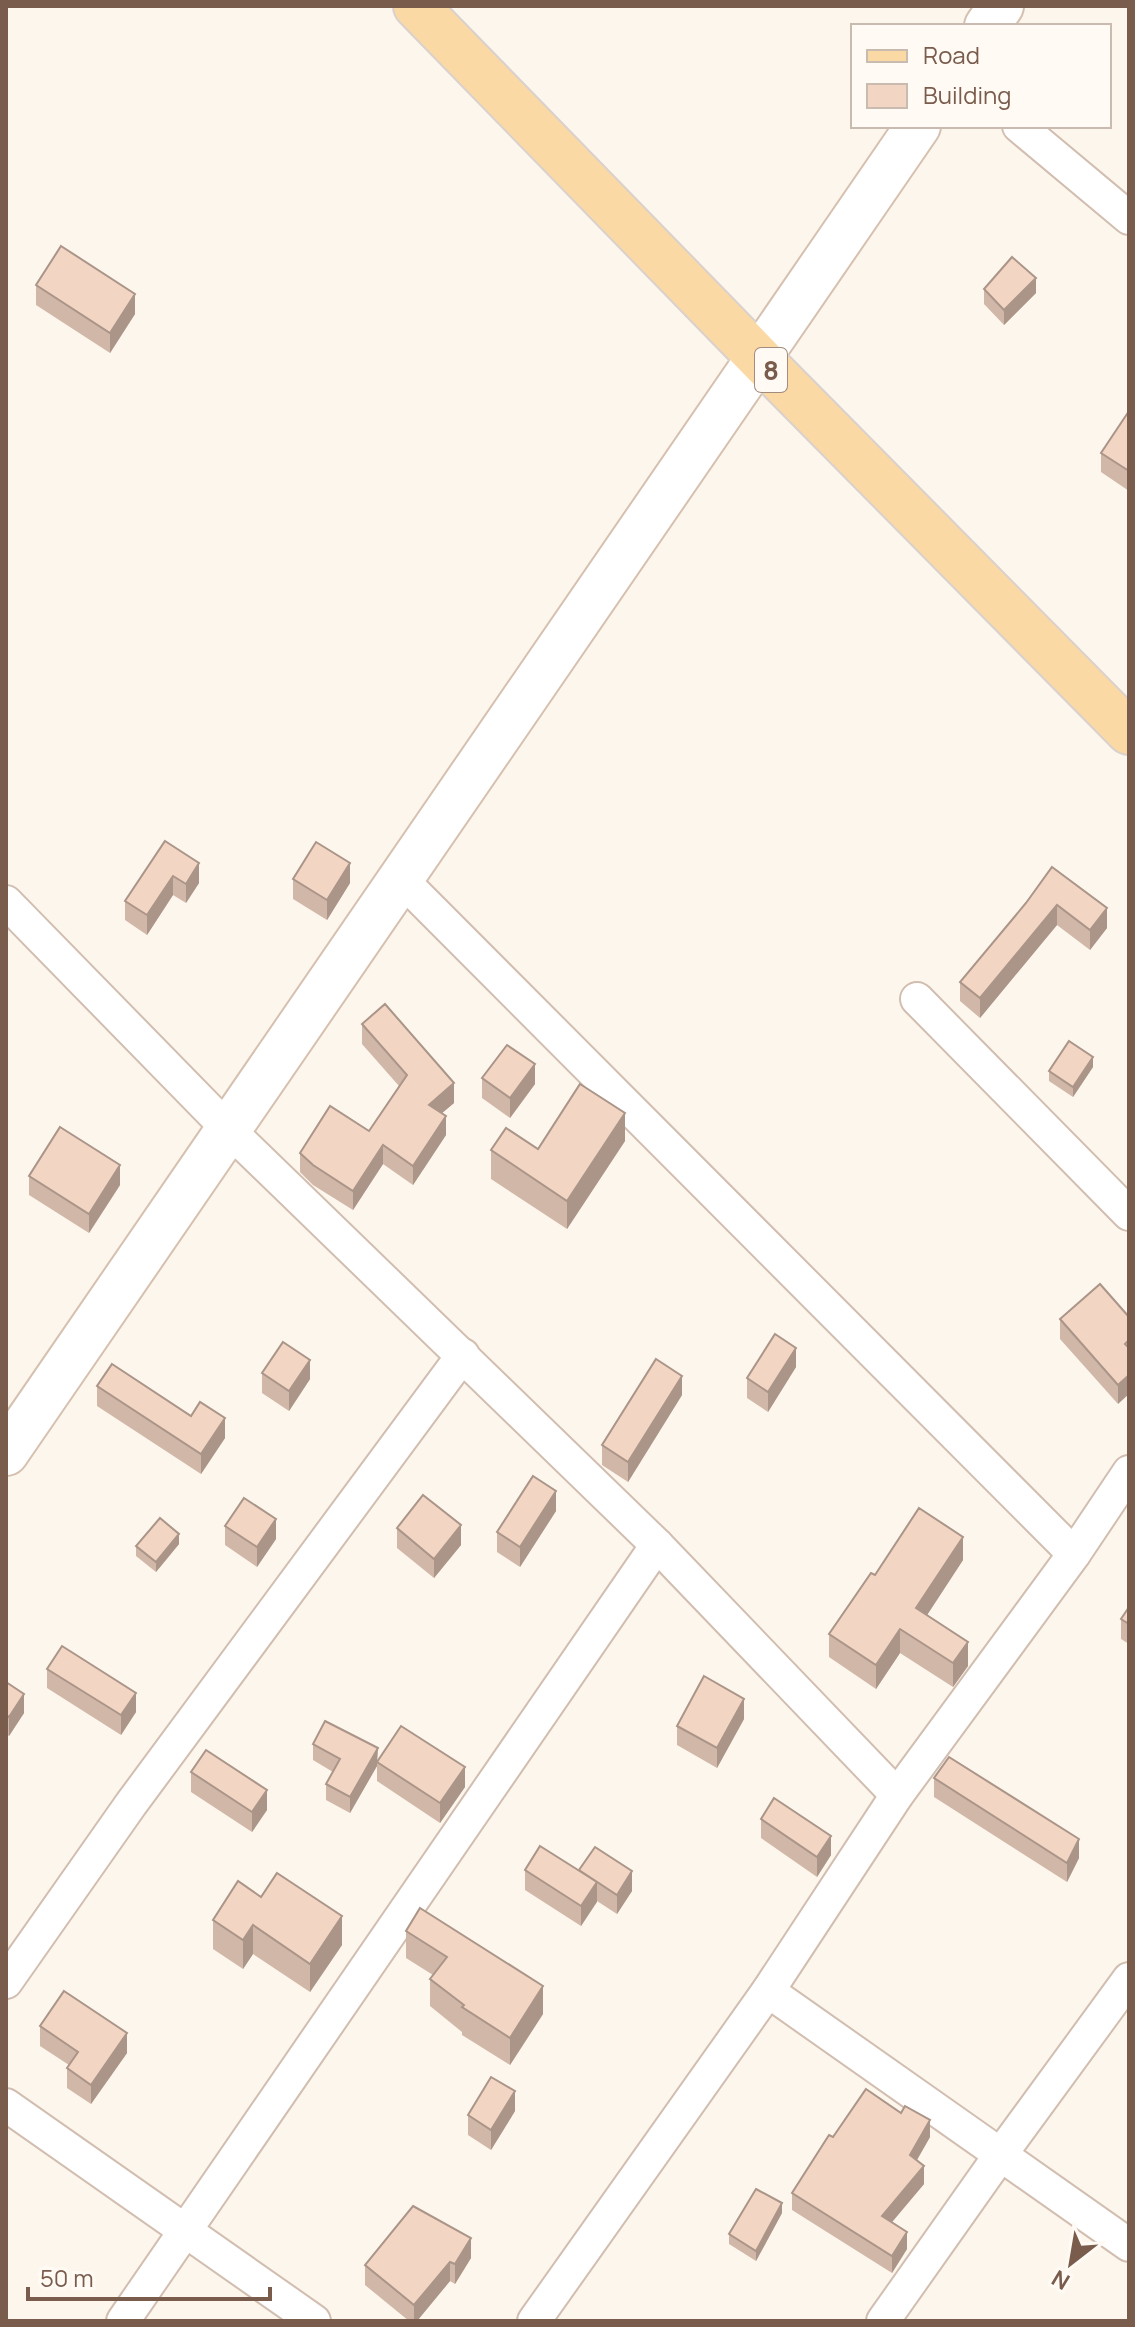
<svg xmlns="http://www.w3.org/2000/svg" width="1135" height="2327" viewBox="0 0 1135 2327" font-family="Manrope,sans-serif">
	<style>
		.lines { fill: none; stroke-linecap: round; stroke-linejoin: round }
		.street-casing { stroke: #d1beb0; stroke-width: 36 }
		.secondary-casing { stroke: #d6c0b0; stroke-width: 48 }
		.primary-casing { stroke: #dad1cd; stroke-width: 48 }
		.street { stroke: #fff; stroke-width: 32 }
		.secondary { stroke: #fff; stroke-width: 44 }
		.primary { stroke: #fbd9a5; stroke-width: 44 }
		.wall { fill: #d1b7a8 }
		.shaded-wall { fill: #aa9588 }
		.building { fill: #f3d5c3; stroke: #aa9588; stroke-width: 2 }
		.labels { text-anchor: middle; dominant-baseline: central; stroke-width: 7; stroke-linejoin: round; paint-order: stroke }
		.shield { fill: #fffaf3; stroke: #a28b7f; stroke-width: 2 }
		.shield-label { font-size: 26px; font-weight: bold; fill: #7a5c4d }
	</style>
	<rect width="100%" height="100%" fill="#fdf6ec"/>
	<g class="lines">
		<g class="street-casing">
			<g id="street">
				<path d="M1019 126 1129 218"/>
				<path d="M401 879 1074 1554"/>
				<path d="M6 902 229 1130 657 1545 897 1795"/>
				<path d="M917 999 1129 1214"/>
				<path d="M6 1982 131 1804 463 1355"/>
				<path d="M768 1991 1129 2245"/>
				<path d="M6 2105 314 2321"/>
				<path d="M123 2321 657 1545"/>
				<path d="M534 2321 768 1991 897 1795 1074 1554 1129 1472"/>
				<path d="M883 2321 1001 2154 1129 1979"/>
			</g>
		</g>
		<g class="secondary-casing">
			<g id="secondary">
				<path d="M987 26 1001 6"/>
				<path d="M6 1453 918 126"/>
			</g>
		</g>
		<g class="primary-casing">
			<path id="primary" d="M416 6 760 359 1129 732"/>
		</g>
		<use href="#street" class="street"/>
		<use href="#secondary" class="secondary"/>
		<use href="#primary" class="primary"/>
	</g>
	<g class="wall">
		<path d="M36 285 135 314 110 353 36 305Z"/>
		<path d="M984 289 1036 293 1004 325 984 304Z"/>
		<path d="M1129 411V491L1101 472V453Z"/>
		<path d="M165 841 199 883 186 903 173 895 147 935 125 920V901Z"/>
		<path d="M1052 867 1107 928 1090 950 1057 925 980 1018 960 1001V982L1026 903Z"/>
		<path d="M293 879 350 883 327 920 293 899Z"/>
		<path d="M362 1024 454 1103 442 1113 446 1135 413 1185 383 1164 353 1210 313 1185 300 1172V1153L369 1131 399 1086 362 1044Z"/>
		<path d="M1093 1067 1073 1097 1049 1081V1071Z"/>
		<path d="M482 1078 535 1084 510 1118 482 1098Z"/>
		<path d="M625 1141 567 1229 491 1179V1150L538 1149Z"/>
		<path d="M29 1176 120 1185 89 1233 29 1195Z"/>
		<path d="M1129 1317 1118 1404 1060 1339V1319Z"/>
		<path d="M796 1367 768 1412 747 1398V1378Z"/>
		<path d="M262 1373 310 1379 289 1411 262 1393Z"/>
		<path d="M97 1386 225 1438 201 1474 97 1406Z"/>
		<path d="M682 1395 628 1482 602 1465V1445Z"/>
		<path d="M556 1511 520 1567 497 1552V1532Z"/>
		<path d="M225 1526 276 1539 257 1567 225 1545Z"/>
		<path d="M397 1528 461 1545 434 1578 397 1548Z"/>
		<path d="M179 1544 156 1572 136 1556V1546Z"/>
		<path d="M963 1560 927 1615 968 1666 953 1687 900 1653 876 1689 829 1657V1634L875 1575Z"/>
		<path d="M1129 1607V1644L1121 1639V1619Z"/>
		<path d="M47 1669 136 1712 121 1735 47 1688Z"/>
		<path d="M6 1682 24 1713 9 1736 6 1734Z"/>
		<path d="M744 1719 717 1768 677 1745V1726Z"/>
		<path d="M313 1744 378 1761 465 1787 440 1823 377 1781V1766L350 1813 326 1800V1784L333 1772 313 1760Z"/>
		<path d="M191 1772 267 1810 252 1832 191 1792Z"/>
		<path d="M934 1778 1079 1858 1067 1882 934 1797Z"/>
		<path d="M761 1819 831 1855 817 1877 761 1838Z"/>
		<path d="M525 1870 579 1871 632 1891 617 1914 597 1901 581 1926 525 1890Z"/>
		<path d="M261 1897 342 1945 310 1992 253 1954 243 1969 213 1949V1920Z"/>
		<path d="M406 1931 543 2014 510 2065 462 2035V2032L430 2006V1979L433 1975 406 1958Z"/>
		<path d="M40 2026 127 2053 91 2104 67 2088V2068L69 2065 40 2046Z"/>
		<path d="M515 2111 491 2150 468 2135V2115Z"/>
		<path d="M833 2137H930L917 2160 924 2184 892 2222 907 2249 892 2273 792 2210V2193Z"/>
		<path d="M782 2213 756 2261 729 2244V2234Z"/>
		<path d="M471 2258 455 2284 450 2281 417 2321H409L365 2285V2265Z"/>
	</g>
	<g class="shaded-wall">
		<path d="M1036 278V293L1004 325V310Z"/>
		<path d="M135 294V314L110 353V333Z"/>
		<path d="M199 863V883L186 903V884Z"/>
		<path d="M350 863V883L327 920V900Z"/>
		<path d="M173 876V895L147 935V915Z"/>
		<path d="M1057 905V925L980 1018V998Z"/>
		<path d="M1107 908V928L1090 950V930Z"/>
		<path d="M1093 1057V1067L1073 1097V1087Z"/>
		<path d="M535 1064V1084L510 1118V1098Z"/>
		<path d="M454 1083V1103L429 1124V1105Z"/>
		<path d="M625 1113V1141L567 1229V1201Z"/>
		<path d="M446 1116V1135L413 1185V1166Z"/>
		<path d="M383 1145V1164L353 1210V1191Z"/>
		<path d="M120 1165V1185L89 1233V1214Z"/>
		<path d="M796 1348V1367L768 1412V1392Z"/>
		<path d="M310 1360V1379L289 1411V1391Z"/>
		<path d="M1129 1375V1394L1118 1404V1385Z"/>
		<path d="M682 1376V1395L628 1482V1462Z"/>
		<path d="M225 1418V1438L201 1474V1454Z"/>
		<path d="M556 1491V1511L520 1567V1547Z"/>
		<path d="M276 1519V1539L257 1567V1547Z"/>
		<path d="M461 1525V1545L434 1578V1559Z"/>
		<path d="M179 1534V1544L156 1572V1562Z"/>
		<path d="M963 1537V1560L916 1632V1608Z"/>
		<path d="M900 1629V1653L876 1689V1665Z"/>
		<path d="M968 1642V1666L953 1687V1663Z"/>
		<path d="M136 1693V1712L121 1735V1715Z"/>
		<path d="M24 1694V1713L9 1736V1717Z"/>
		<path d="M744 1699V1719L717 1768V1748Z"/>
		<path d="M378 1748 377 1766 350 1813V1797Z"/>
		<path d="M465 1767V1787L440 1823V1803Z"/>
		<path d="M267 1790V1810L252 1832V1812Z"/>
		<path d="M831 1836V1855L817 1877V1857Z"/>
		<path d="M1079 1839V1858L1067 1882V1863Z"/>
		<path d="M632 1871V1891L617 1914V1895Z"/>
		<path d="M597 1882V1902L581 1926V1906Z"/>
		<path d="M342 1916V1945L310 1992V1964Z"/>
		<path d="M253 1925V1954L243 1969V1940Z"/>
		<path d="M543 1986V2014L510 2065V2038Z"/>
		<path d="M127 2033V2053L91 2104V2085Z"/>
		<path d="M515 2091V2111L491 2150V2130Z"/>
		<path d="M930 2120V2137L910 2172V2155Z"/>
		<path d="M924 2166V2184L882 2234V2216Z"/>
		<path d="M782 2203V2213L756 2261V2251Z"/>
		<path d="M907 2232V2249L892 2273V2256Z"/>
		<path d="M471 2238V2258L455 2284V2264Z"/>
		<path d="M450 2262V2281L417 2321H414V2305Z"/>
	</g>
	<g class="building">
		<path d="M61 246 135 294 110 333 36 285Z"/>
		<path d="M1012 257 1036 278 1004 310 984 289Z"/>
		<path d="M1129 411V471L1101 453Z"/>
		<path d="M165 841 199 863 186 884 173 876 147 915 125 901Z"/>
		<path d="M316 842 350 863 327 900 293 879Z"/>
		<path d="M1052 867 1107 908 1090 930 1057 905 980 998 960 982 1026 903Z"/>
		<path d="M385 1004 454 1083 429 1105 446 1116 413 1166 383 1145 353 1191 313 1165 300 1153 330 1106 369 1131 407 1075 362 1024Z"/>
		<path d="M1069 1041 1093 1057 1073 1087 1049 1071Z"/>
		<path d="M507 1045 535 1064 510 1098 482 1078Z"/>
		<path d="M580 1084 625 1113 567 1201 491 1150 506 1128 538 1149Z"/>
		<path d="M60 1127 120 1165 89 1214 29 1176Z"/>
		<path d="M1100 1284 1129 1317V1340L1125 1344 1129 1348V1375L1118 1385 1060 1319Z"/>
		<path d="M775 1334 796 1348 768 1392 747 1378Z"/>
		<path d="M283 1342 310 1360 289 1391 262 1373Z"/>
		<path d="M656 1359 682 1376 628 1462 602 1445Z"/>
		<path d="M112 1364 191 1416 200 1402 225 1418 201 1454 97 1386Z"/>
		<path d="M533 1476 556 1491 520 1547 497 1532Z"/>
		<path d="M423 1495 461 1525 434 1559 397 1528Z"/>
		<path d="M244 1498 276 1519 257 1547 225 1526Z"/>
		<path d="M919 1508 963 1537 916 1608 968 1642 953 1663 900 1629 876 1665 829 1634 871 1573 875 1575Z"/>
		<path d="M160 1518 179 1534 156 1562 136 1546Z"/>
		<path d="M1129 1607V1624L1121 1619Z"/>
		<path d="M62 1646 136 1693 121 1715 47 1669Z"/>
		<path d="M704 1676 744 1699 717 1748 677 1726Z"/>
		<path d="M6 1682 24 1694 9 1717 6 1715Z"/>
		<path d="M325 1721 378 1748 350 1797 326 1784 340 1759 313 1744Z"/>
		<path d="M401 1726 465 1767 440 1803 377 1762Z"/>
		<path d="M206 1750 267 1790 252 1812 191 1772Z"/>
		<path d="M949 1757 1079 1839 1067 1863 934 1778Z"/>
		<path d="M774 1798 831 1836 817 1857 761 1819Z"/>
		<path d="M540 1846 597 1882 581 1906 525 1870Z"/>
		<path d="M595 1847 632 1871 617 1895 579 1870Z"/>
		<path d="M277 1873 342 1916 310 1964 253 1925 243 1940 213 1920 238 1881 261 1897Z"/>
		<path d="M420 1908 543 1986 510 2038 462 2007 464 2005 430 1979 447 1957 406 1931Z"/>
		<path d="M64 1991 127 2033 91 2085 67 2068 78 2052 40 2026Z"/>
		<path d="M491 2077 515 2091 491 2130 468 2115Z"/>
		<path d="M866 2089 901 2113 905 2106 930 2120 910 2155 924 2166 882 2216 907 2232 892 2256 792 2193 829 2135 833 2137Z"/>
		<path d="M756 2189 782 2203 756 2251 729 2234Z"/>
		<path d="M413 2206 471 2238 455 2264 450 2262 414 2305 365 2265Z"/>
	</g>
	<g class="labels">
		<rect class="shield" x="755" y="348" width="32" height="44" rx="6"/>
		<g class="shield-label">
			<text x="771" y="370">8</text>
		</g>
	</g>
	<rect width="1135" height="2327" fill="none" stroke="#7a5c4d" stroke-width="16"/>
	<rect x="851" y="24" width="260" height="104" fill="#fffaf3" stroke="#cabbb1" stroke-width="2"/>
	<rect x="867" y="50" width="40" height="12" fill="#fbd9a5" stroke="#cabbb1" stroke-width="2"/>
	<text x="923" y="64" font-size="24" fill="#7a5c4d">Road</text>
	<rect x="867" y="84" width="40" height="24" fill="#f3d5c3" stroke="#cabbb1" stroke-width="2"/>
	<text x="923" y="104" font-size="24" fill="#7a5c4d">Building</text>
	<g transform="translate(1071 2263) rotate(211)" stroke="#fffaf3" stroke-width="6" paint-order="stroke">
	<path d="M0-6L14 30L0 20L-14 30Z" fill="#7a5c4d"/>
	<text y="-12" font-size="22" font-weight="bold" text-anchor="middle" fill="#7a5c4d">N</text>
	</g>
	<path d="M28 2287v12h242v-12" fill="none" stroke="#7a5c4d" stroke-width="4"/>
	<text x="40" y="2287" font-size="24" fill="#7a5c4d" stroke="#fffaf3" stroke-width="6" paint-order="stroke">50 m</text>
</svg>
